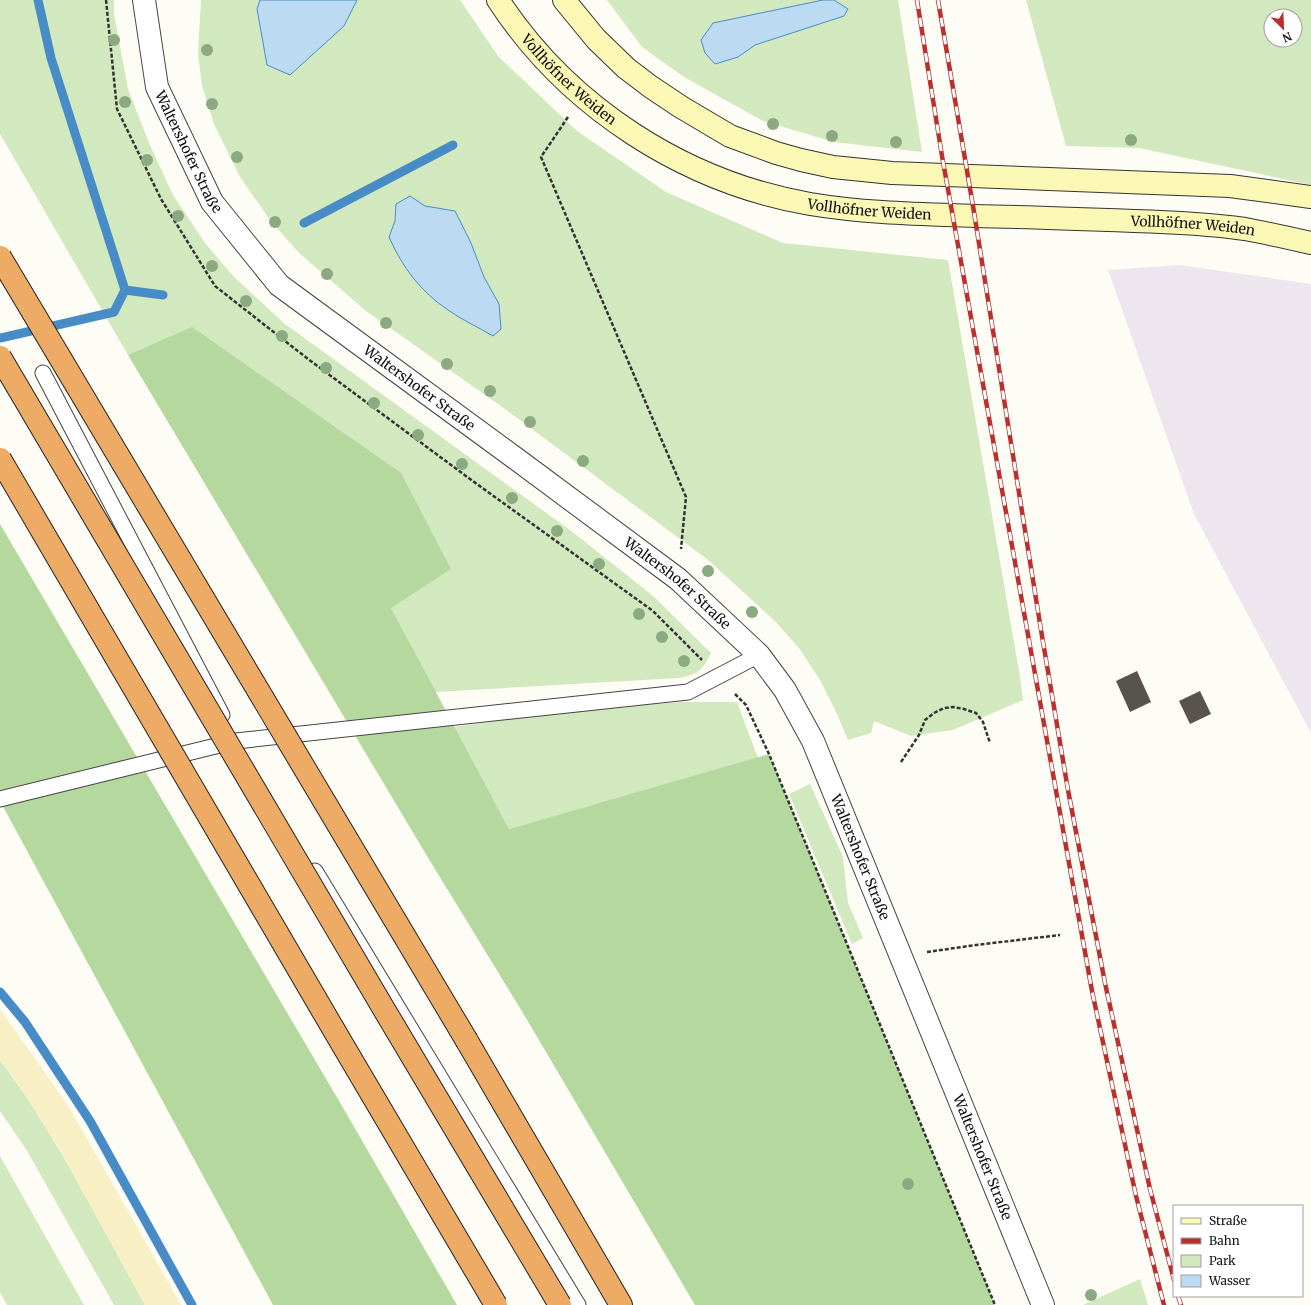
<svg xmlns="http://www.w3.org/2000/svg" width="1311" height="1305" viewBox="0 0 1311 1305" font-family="Merriweather,serif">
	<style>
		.industrial { fill: #eee6ee }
		.green { fill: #d2e8bf; fill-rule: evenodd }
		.forest { fill: #b5d89f }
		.sand { fill: #f8efc4 }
		.water { fill: #bcdbf3; stroke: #478cc7 }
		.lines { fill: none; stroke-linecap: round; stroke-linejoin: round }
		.stream { stroke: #478cc7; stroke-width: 9 }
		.building { fill: #59534e }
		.lane-casing { stroke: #444; stroke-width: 17 }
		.street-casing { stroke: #444; stroke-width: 24 }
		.secondary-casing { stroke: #333; stroke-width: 24 }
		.highway-casing { stroke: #222; stroke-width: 24 }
		.path { stroke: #333; stroke-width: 2.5; stroke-dasharray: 4 2; stroke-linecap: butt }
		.lane { stroke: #fff; stroke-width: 15 }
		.street { stroke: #fff; stroke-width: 22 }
		.secondary { stroke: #fbf7b4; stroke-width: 22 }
		.highway { stroke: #edab65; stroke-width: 22 }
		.rail-casing { stroke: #bb302f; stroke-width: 4.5 }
		.rail { stroke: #fff; stroke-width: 3; stroke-dasharray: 9; stroke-linecap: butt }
		.highway-bridge-casing { stroke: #222; stroke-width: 24; stroke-linecap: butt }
		.highway-bridge { stroke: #edab65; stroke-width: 22 }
		.tree { fill: #8baa82 }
		.labels { text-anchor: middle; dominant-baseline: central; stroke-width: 4; stroke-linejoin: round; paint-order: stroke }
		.street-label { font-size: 14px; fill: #111; stroke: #fff }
	</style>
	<rect width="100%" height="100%" fill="#fefdf5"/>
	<path class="industrial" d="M1180 265 1311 284V733L1194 514 1108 270Z"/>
	<g class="green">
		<path d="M0 0H114V14L128 89 149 143 173 195 205 243 233 276 285 324 574 533 653 596 711 653C702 671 699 674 679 678L435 692 391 608 149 346 128 355 0 134Z"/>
		<path d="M201 0H460L498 56 577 131 666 192 783 243 948 260 1020 677 1023 700 953 730 911 736 874 721 871 733 848 740 837 714 820 680 799 648 775 621 707 559 505 409 366 311 298 252 270 220 240 177 214 124 202 86 198 53Z"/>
		<path d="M607 0H898L922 152 834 142 763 121 684 77 642 47Z"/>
		<path d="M1026 0H1311V185L1139 148 1066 146ZM1271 16H1295V40H1271Z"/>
		<path d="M680 702H737L758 758 509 829 454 727 543 714Z"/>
		<path d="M810 784 843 857 848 903 863 938 852 944 789 794Z"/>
		<path d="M0 1060C57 1136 99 1222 145 1305H114L26 1149 0 1111Z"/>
		<path d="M0 1156 84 1305H7L0 1292Z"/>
		<path d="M1140 1279 1148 1305H1082H1083Z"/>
	</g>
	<g class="forest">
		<path d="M192 327 401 473 451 569 391 608 509 829 769 754 995 1305H695L523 1013 427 856 128 355Z"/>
		<path d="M0 524 342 1106 457 1305H273L0 801Z"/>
	</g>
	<path class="sand" d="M0 1009 69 1107 181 1305H145L54 1140 12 1075 0 1060Z"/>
	<g class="water">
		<path d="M260 0H357L344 26 290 75 267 65 257 9Z"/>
		<path d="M823 0H834L848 9 844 16 755 45 738 57 715 64 705 53 701 40 713 23Z"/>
		<path d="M410 196 425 206 455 211 471 243 484 277 499 304 501 329 493 336C478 327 462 320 448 310 421 292 402 267 389 237L395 221 396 204Z"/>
	</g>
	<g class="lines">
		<g class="stream">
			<path d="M38 0 51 58 125 290 163 295"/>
			<path d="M304 223 453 145"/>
			<path d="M0 338 114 312 125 290"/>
			<path d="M0 992 25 1022 90 1121 192 1305"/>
		</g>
	</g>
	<g class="building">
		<path d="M1137 671 1151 702 1130 712 1116 681Z"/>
		<path d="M1200 691 1211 714 1190 724 1179 701Z"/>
	</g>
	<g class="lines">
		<g class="lane-casing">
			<g id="lane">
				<path d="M43 373 222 715"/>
				<path d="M0 799 236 741 688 692 759 655"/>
				<path d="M315 871 578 1305"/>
			</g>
		</g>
		<g class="street-casing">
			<g id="street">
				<path id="s1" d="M144 0 157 87 212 202 279 285 515 458 678 579 759 655 785 690 813 741 1043 1305"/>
			</g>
		</g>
		<g class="secondary-casing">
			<g id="secondary">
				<path id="s2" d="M498 0C568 107 684 182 810 204 864 213 919 214 974 216 1028 217 1081 219 1134 221 1171 222 1209 224 1245 229 1267 233 1289 238 1311 243"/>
				<path d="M564 0 596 39 626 68 651 87 681 107 730 136 776 153 801 160 833 167 892 173 1230 186 1311 197"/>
			</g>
		</g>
		<g class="highway-casing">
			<path id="highway" d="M467 1041 621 1305"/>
		</g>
		<g class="path">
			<path d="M106 0 117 109 161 199 215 286 308 359 470 479 653 611 702 660"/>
			<path d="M568 117 541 157 686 497 681 549"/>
			<path d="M735 694 746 705 769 754 995 1305"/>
			<path d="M901 762 919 735 925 720 934 713 944 708 953 707 964 709 976 713 983 722 990 743"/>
			<path d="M927 952 976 945 1060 935"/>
		</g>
		<use href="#lane" class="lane"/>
		<use href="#street" class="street"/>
		<use href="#secondary" class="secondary"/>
		<use href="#highway" class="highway"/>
		<g class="rail-casing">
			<g id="rail">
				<path d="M917 0 942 156 1092 991 1136 1196 1164 1305"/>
				<path d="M938 0 973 206 1041 630 1068 790 1105 983 1150 1189 1174 1280"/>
				<path d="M1178 1296 1181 1305"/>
			</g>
		</g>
		<use href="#rail" class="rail"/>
		<g class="highway-bridge-casing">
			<g id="highway-bridge">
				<path d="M0 257 467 1041"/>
				<path d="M0 357 385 1011 560 1305"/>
				<path d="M0 459C166 741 329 1024 496 1305"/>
			</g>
		</g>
		<use href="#highway-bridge" class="highway-bridge"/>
	</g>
	<g class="tree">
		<circle cx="114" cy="40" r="6"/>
		<circle cx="207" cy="50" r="6"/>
		<circle cx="125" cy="102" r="6"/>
		<circle cx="212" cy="104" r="6"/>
		<circle cx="773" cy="124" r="6"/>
		<circle cx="832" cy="136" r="6"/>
		<circle cx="1131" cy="140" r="6"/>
		<circle cx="896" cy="142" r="6"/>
		<circle cx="237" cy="157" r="6"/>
		<circle cx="147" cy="160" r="6"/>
		<circle cx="178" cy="216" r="6"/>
		<circle cx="275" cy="222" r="6"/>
		<circle cx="212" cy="266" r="6"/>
		<circle cx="327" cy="274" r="6"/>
		<circle cx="246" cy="301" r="6"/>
		<circle cx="386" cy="323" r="6"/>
		<circle cx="282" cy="336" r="6"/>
		<circle cx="447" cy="364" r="6"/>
		<circle cx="326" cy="368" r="6"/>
		<circle cx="490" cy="391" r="6"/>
		<circle cx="374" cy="403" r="6"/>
		<circle cx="530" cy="422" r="6"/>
		<circle cx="418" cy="435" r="6"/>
		<circle cx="583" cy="461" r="6"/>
		<circle cx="462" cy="464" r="6"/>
		<circle cx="512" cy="498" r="6"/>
		<circle cx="557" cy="531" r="6"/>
		<circle cx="599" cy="564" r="6"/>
		<circle cx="708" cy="571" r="6"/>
		<circle cx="752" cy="612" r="6"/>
		<circle cx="639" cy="614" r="6"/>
		<circle cx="662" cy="637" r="6"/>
		<circle cx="684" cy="661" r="6"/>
		<circle cx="908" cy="1184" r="6"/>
		<circle cx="1091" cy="1295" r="6"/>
	</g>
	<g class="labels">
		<g class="street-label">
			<text stroke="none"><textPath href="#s2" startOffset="107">Vollhöfner Weiden</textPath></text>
			<text stroke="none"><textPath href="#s1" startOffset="160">Waltershofer Straße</textPath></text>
			<text stroke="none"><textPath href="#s2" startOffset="443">Vollhöfner Weiden</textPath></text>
			<text stroke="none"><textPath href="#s2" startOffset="767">Vollhöfner Weiden</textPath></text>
			<text stroke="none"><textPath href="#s1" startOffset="496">Waltershofer Straße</textPath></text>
			<text stroke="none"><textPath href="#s1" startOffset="820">Waltershofer Straße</textPath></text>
			<text stroke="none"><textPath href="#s1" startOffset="1156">Waltershofer Straße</textPath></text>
			<text stroke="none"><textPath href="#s1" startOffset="1480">Waltershofer Straße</textPath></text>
		</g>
	</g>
	<rect x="1173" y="1205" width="130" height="92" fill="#ffffff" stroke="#a0a0a0"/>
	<rect x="1181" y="1218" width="20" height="6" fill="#fbf7b4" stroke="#a0a0a0"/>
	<text x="1209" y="1225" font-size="12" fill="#111111">Straße</text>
	<rect x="1181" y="1238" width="20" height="6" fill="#bb302f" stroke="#a0a0a0"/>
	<text x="1209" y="1245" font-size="12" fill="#111111">Bahn</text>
	<rect x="1181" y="1255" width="20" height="12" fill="#d2e8bf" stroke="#a0a0a0"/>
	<text x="1209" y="1265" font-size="12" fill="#111111">Park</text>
	<rect x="1181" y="1275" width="20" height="12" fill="#bcdbf3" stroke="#a0a0a0"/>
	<text x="1209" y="1285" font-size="12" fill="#111111">Wasser</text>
	<g transform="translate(1283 28) rotate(156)"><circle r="19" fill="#ffffff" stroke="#a0a0a0"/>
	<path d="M0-3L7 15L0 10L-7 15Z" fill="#bb302f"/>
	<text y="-6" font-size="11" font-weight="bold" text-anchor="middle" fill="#111111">N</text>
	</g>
</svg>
